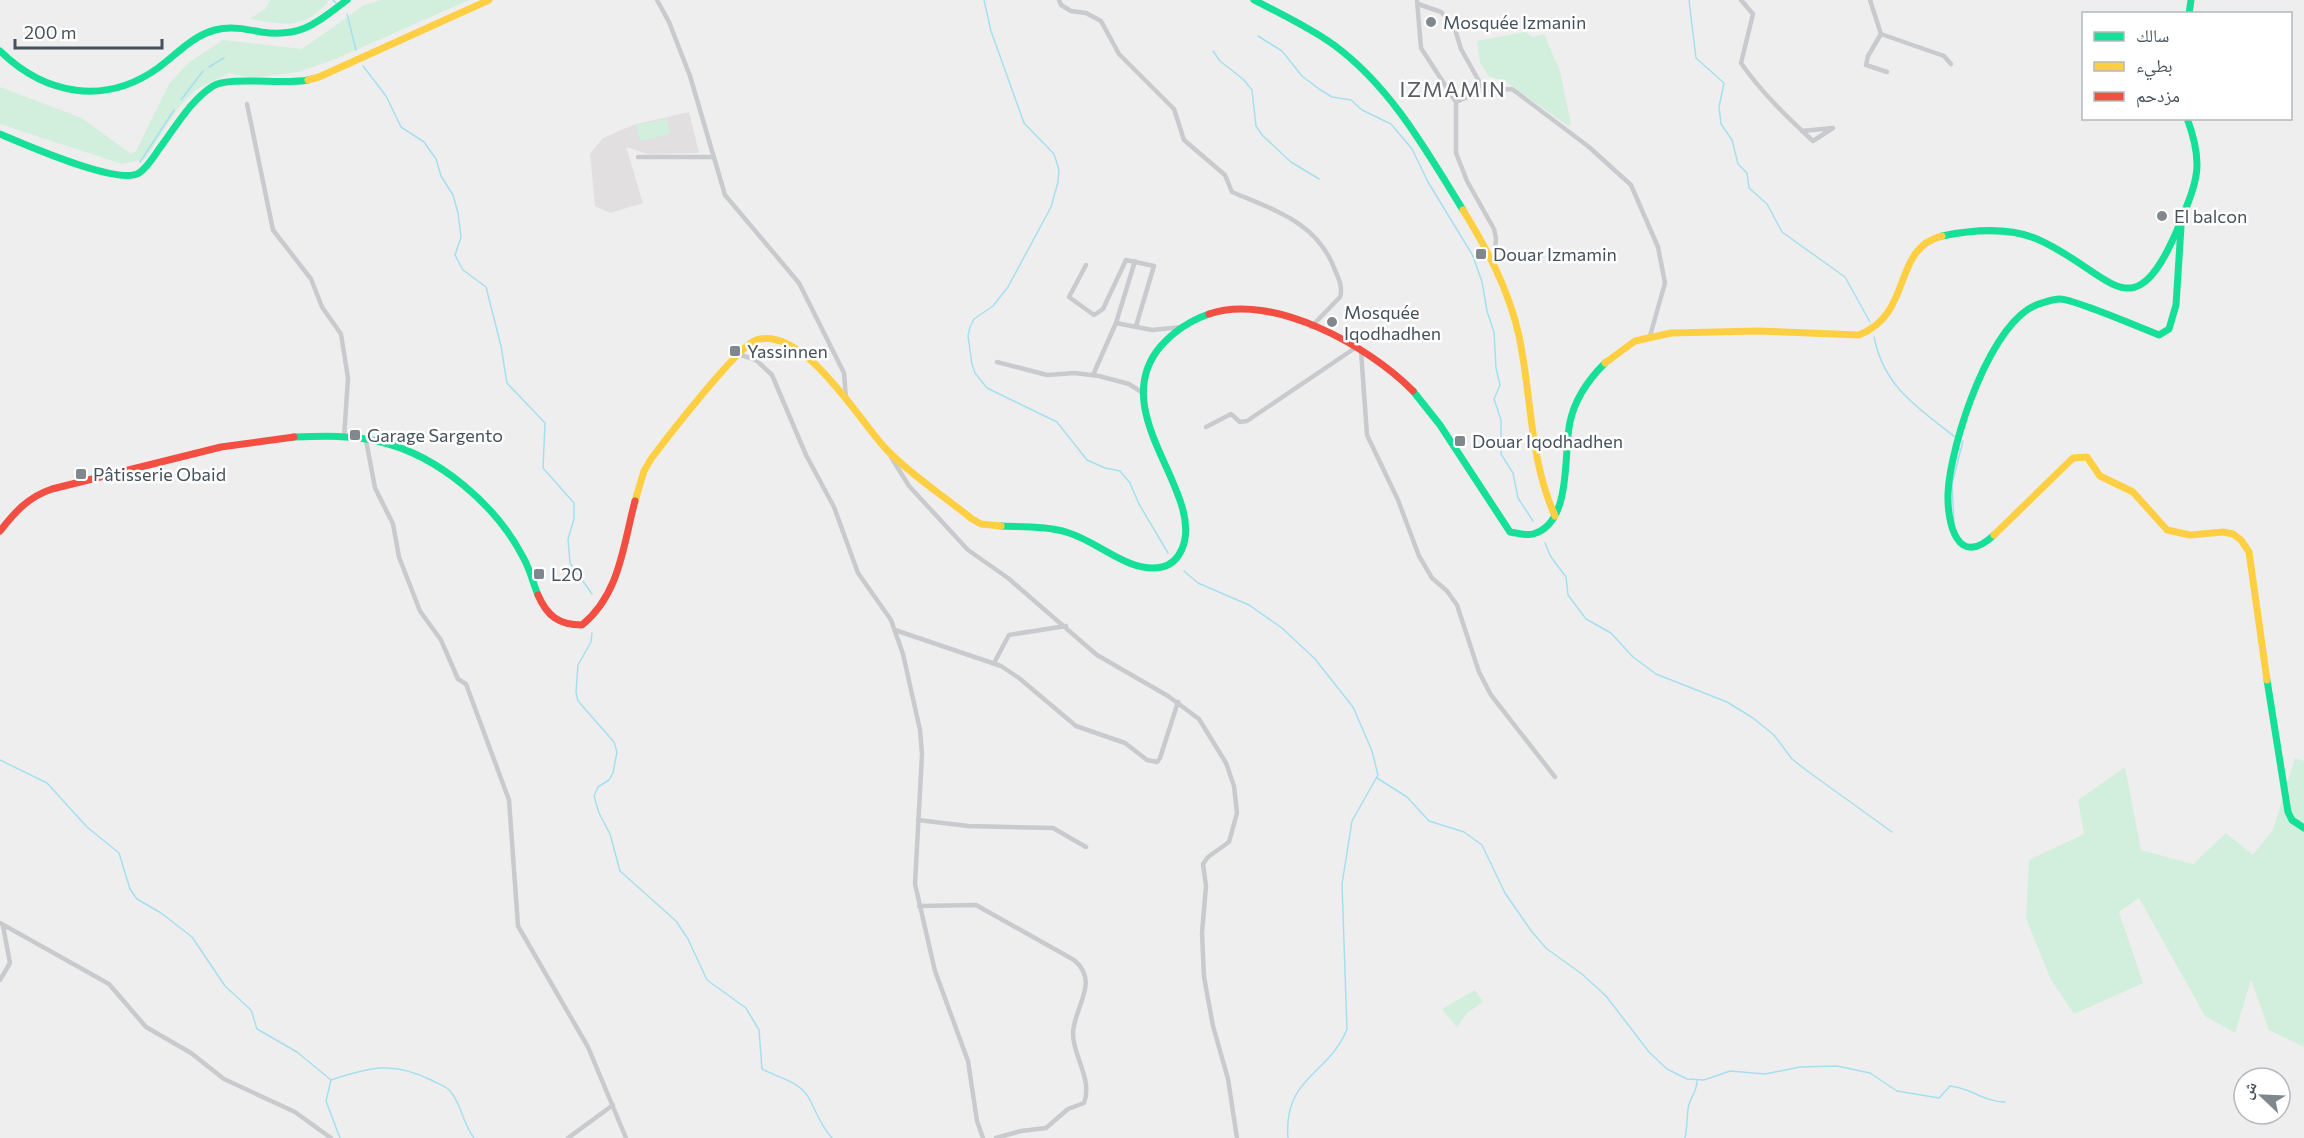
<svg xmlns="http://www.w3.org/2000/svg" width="2304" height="1138" viewBox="0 0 2304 1138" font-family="Commissioner,'Noto Naskh Arabic',sans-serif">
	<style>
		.education { fill: #e1dfe0 }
		.green { fill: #d1efdc }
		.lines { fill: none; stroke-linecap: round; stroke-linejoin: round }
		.stream { stroke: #a5dfef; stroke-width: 1.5 }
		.street { stroke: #c8cacd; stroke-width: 4.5 }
		.fast { stroke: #16e098; stroke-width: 7 }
		.slow { stroke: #ffcf43; stroke-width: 7 }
		.jam { stroke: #f24e42; stroke-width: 7 }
		.poi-dot { fill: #80888e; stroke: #fff; stroke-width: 2 }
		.labels { text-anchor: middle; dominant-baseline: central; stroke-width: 5; stroke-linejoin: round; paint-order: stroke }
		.poi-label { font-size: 18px; fill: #45515b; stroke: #fff; text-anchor: start }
		.quarter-label { font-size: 21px; letter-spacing: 1.5px; fill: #5a5e63; stroke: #fff }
	</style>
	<rect width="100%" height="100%" fill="#efeeee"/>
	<path class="education" d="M689 112 699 153 648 154 626 147 643 203 610 213 595 206 590 154 603 138 633 125Z"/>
	<g class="green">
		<path d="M270 0H327L328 2C303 30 284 25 249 19L265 9Z"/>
		<path d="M381 0H469L333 60 298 72 252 78 229 73 195 90 178 108 145 159 122 164 0 124V87L82 118 131 154 136 151 169 84 188 63 223 40 302 49 364 5Z"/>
		<path d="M1525 32 1533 37 1544 34 1560 71 1571 124 1568 126 1506 82 1489 76 1480 63 1477 41Z"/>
		<path d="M667 119 670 134 640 141 636 125Z"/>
		<path d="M2295 758 2304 761V1047L2269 1030 2251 980 2235 1033 2205 1016 2139 898 2119 912 2143 983 2074 1014 2051 980 2026 918 2029 860 2084 834 2078 800 2125 767 2141 850 2193 864 2226 833 2253 855 2273 830Z"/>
		<path d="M1475 990 1483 1002 1467 1013 1457 1027 1442 1009Z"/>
	</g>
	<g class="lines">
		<g class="stream">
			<path d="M333 0 336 3"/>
			<path d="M984 0 991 31 1024 123 1054 154 1059 170 1058 182 1051 207 1008 287 993 306 974 319 970 327 968 336 972 364 975 373 987 388 1057 422 1087 460 1105 468 1120 471 1130 483 1139 504 1168 553"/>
			<path d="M1689 0 1696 58 1724 83 1719 107 1721 124 1732 140 1738 164 1747 173 1749 188 1767 204 1782 232 1845 277 1870 322"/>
			<path d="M347 14 356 50"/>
			<path d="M1258 36 1282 51 1302 76 1319 89 1332 97 1351 100 1362 110 1391 124 1412 149 1428 182 1473 256 1482 282 1487 311 1494 332 1496 368 1500 385 1494 399 1501 420V454L1513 473 1518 498 1533 521"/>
			<path d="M1213 51 1220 61 1244 80 1252 90 1256 126 1263 136 1291 162 1319 179"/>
			<path d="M363 66 386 96 401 127 424 142 436 159 441 176 453 195 458 213 461 237 455 255 463 270 486 287 501 346 507 383 545 423 543 468 574 503V519L568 539 570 563 592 594"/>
			<path d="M209 67 224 58"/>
			<path d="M181 100 203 71"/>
			<path d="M140 162 174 110"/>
			<path d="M1874 337C1884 387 1917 407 1955 437"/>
			<path d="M1954 523 1952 484 1963 441"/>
			<path d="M1545 543 1551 557 1566 577 1568 595 1586 619 1611 633 1633 657 1656 674 1727 702 1753 718 1774 735 1792 759 1806 770 1892 832"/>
			<path d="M1184 571 1198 583 1249 605 1282 628 1315 659 1353 707 1372 751 1378 775 1352 821 1342 884 1347 1029C1329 1075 1283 1077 1288 1138"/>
			<path d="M592 633 591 642 578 665 576 692 578 701 614 742 617 752 613 773 609 780 598 787 594 796 599 813 610 834 620 871 676 921 688 939 707 980 746 1008 759 1030 762 1069C778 1078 801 1081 810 1100 817 1114 821 1126 832 1138"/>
			<path d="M0 760 47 783 87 827 119 853 130 889 137 899 161 913 192 937 225 986 251 1010 257 1029 297 1052 331 1080C370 1067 393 1061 431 1080 438 1084 447 1086 451 1092 462 1106 463 1124 474 1138"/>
			<path d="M1377 778 1407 797 1429 821 1464 832 1482 845 1505 893 1532 932 1547 949 1582 974 1606 996 1649 1052 1667 1069 1687 1079 1704 1080 1730 1071 1765 1074 1800 1067 1837 1066 1870 1073 1897 1091 1939 1098 1950 1086C1969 1087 1984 1102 2005 1102"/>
			<path d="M331 1080 326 1101 340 1138"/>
			<path d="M1685 1138C1687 1128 1687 1118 1688 1109 1689 1099 1697 1092 1697 1081"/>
		</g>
		<g class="street">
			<path d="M657 0 669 22 690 76 725 195 799 283 844 373 846 398"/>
			<path d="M1059 0 1061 5 1071 11 1086 13 1101 21 1119 54 1174 109 1184 140 1225 175 1232 192C1276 211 1317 222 1335 270 1339 279 1343 288 1340 297L1311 327"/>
			<path d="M1417 0 1421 48 1456 102V153L1467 181 1494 229 1496 238 1494 261"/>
			<path d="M1741 0 1753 14 1741 63C1761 92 1787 117 1813 141L1833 128 1802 131"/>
			<path d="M1870 0 1881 34"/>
			<path d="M1418 4 1441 12 1454 26 1461 49 1484 90 1512 89 1589 147 1631 185 1658 247 1665 283 1650 336"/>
			<path d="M1887 72 1866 65 1868 56 1881 34 1944 56 1951 64"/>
			<path d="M1456 102 1484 90"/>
			<path d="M247 104 273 230 311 279 322 307 341 334 348 378 344 438"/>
			<path d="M638 157H712"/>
			<path d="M1086 265 1069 297 1094 315 1103 309 1126 260 1154 266 1136 326"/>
			<path d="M1116 323 1135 261"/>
			<path d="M1361 351 1367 435 1398 500 1419 556 1432 578 1447 591 1457 605 1479 672 1491 695 1555 777"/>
			<path d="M738 354 756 360 749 343"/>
			<path d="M756 360 772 375 806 455 834 507 858 573 891 620 903 654 920 730 922 754 915 884 935 971 968 1061 977 1121 983 1138"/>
			<path d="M997 362 1047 375 1075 373 1099 376 1129 384 1143 393"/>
			<path d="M1093 375 1116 323 1152 330 1182 327"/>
			<path d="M1206 427 1231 414 1240 422 1247 421 1355 348"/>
			<path d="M366 440 375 488 393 524 399 557 420 611 441 640 458 679 466 684 509 800 518 926 588 1047 626 1138"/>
			<path d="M891 457 909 486 968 550 1008 578 1097 655 1168 696 1199 719 1226 763 1234 786 1237 813 1229 842 1208 857 1203 864 1206 886 1202 933 1204 977 1213 1026 1228 1079 1237 1138"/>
			<path d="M895 630 1001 666 1019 678 1076 726 1125 743 1147 760 1157 762 1160 758 1178 702"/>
			<path d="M994 663 1009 635 1066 626"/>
			<path d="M918 820 968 826 1053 828 1086 847"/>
			<path d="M919 906 976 905 1074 960C1101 982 1073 1008 1073 1034 1073 1056 1093 1080 1084 1103L1068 1109 1046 1128 1021 1131 996 1138"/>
			<path d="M0 923 109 984 146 1027 191 1053 224 1079 295 1112 331 1138"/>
			<path d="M0 980 10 963 3 926"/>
			<path d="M568 1138 613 1105"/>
		</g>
		<g class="fast">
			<path d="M1254 0C1281 14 1309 27 1334 45 1391 87 1426 150 1463 210"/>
			<path d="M2189 14 2191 0"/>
			<path d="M0 51C45 95 105 106 158 68 176 55 192 36 215 30 230 26 246 29 261 32 302 38 316 23 347 0"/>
			<path d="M0 134C24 144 118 186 139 173 149 166 155 154 162 145 176 126 192 99 213 86 229 76 284 85 308 80"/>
			<path d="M1942 236C1971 230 2009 227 2037 239 2111 271 2133 339 2180 223 2198 179 2204 164 2187 118"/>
			<path d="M1413 391 1440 425 1510 532C1517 533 1526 536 1533 534 1573 523 1563 453 1570 422 1575 398 1588 380 1605 363"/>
			<path d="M294 437C323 436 353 435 381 442 439 456 496 505 523 557 530 569 533 583 538 595"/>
			<path d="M1001 526C1024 527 1048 526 1069 533 1099 542 1129 574 1162 567 1171 565 1178 558 1182 549 1206 493 1105 413 1160 347 1173 332 1189 321 1209 314"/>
			<path d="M1994 535C1957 570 1947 522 1948 493 1950 446 1991 315 2042 303 2048 301 2054 299 2060 299 2074 299 2141 328 2159 335L2169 329 2176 305 2181 227"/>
			<path d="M2267 680 2288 812 2292 820 2304 828"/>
		</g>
		<g class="slow">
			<path d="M308 80 319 77 489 0"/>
			<path d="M1463 210C1487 249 1509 290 1519 336 1532 397 1529 458 1555 516"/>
			<path d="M1605 363 1635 341 1671 333 1758 331 1859 335C1914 313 1891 249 1942 236"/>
			<path d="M635 501 644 471 651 459C666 439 738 346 756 340 804 325 859 421 887 450 912 476 944 496 972 519L981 524 1001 526"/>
			<path d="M1994 535 2073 458 2087 457 2100 476 2133 492 2167 530 2190 535 2223 532 2233 534 2241 540 2249 552 2267 680"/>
		</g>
		<g class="jam">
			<path d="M1209 314C1272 292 1369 346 1413 391"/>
			<path d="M0 531C15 512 28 497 52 489L221 447 294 437"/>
			<path d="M538 595C547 616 559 625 582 625 620 594 623 546 635 501"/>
		</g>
	</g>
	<g class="poi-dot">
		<circle cx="1431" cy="22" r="6"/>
		<circle cx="2162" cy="216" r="6"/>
		<rect x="1475" y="248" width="12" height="12" rx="3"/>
		<circle cx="1332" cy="322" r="6"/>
		<rect x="729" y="345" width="12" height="12" rx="3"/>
		<rect x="349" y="429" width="12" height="12" rx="3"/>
		<rect x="1454" y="435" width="12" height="12" rx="3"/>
		<rect x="75" y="468" width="12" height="12" rx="3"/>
		<rect x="533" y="568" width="12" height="12" rx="3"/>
	</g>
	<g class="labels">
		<g class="poi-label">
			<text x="1443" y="22">Mosquée Izmanin</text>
			<text x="2174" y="216">El balcon</text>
			<text x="1493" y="254">Douar Izmamin</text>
			<text x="1344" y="312">Mosquée<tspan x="1344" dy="21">Iqodhadhen</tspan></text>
			<text x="747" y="351">Yassinnen</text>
			<text x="367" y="435">Garage Sargento</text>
			<text x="1472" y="441">Douar Iqodhadhen</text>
			<text x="93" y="474">Pâtisserie Obaid</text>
			<text x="551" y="574">L20</text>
		</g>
		<g class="quarter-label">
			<text x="1453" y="88">IZMAMIN</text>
		</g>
	</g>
	<rect x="2082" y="12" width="210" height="108" fill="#ffffff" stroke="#b5b9bd" stroke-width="1.5"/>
	<rect x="2094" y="32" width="30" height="9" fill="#16e098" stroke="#b5b9bd" stroke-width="1.5"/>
	<text x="2136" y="42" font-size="18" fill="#45515b">سالك</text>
	<rect x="2094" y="62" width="30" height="9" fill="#ffcf43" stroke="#b5b9bd" stroke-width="1.5"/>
	<text x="2136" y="72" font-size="18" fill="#45515b">بطيء</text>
	<rect x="2094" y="92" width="30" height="9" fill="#f24e42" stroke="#b5b9bd" stroke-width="1.5"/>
	<text x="2136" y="102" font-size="18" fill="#45515b">مزدحم</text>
	<g transform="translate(2262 1096) rotate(293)"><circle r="28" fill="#ffffff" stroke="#b5b9bd" stroke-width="1.5"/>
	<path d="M0-4.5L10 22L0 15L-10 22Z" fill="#80888e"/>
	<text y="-9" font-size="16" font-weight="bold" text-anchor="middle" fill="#45515b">ش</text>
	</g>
	<path d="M15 39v9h147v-9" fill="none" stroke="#45515b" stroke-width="3"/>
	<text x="24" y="39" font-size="18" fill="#45515b" stroke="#ffffff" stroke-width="4.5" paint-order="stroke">200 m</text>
</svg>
